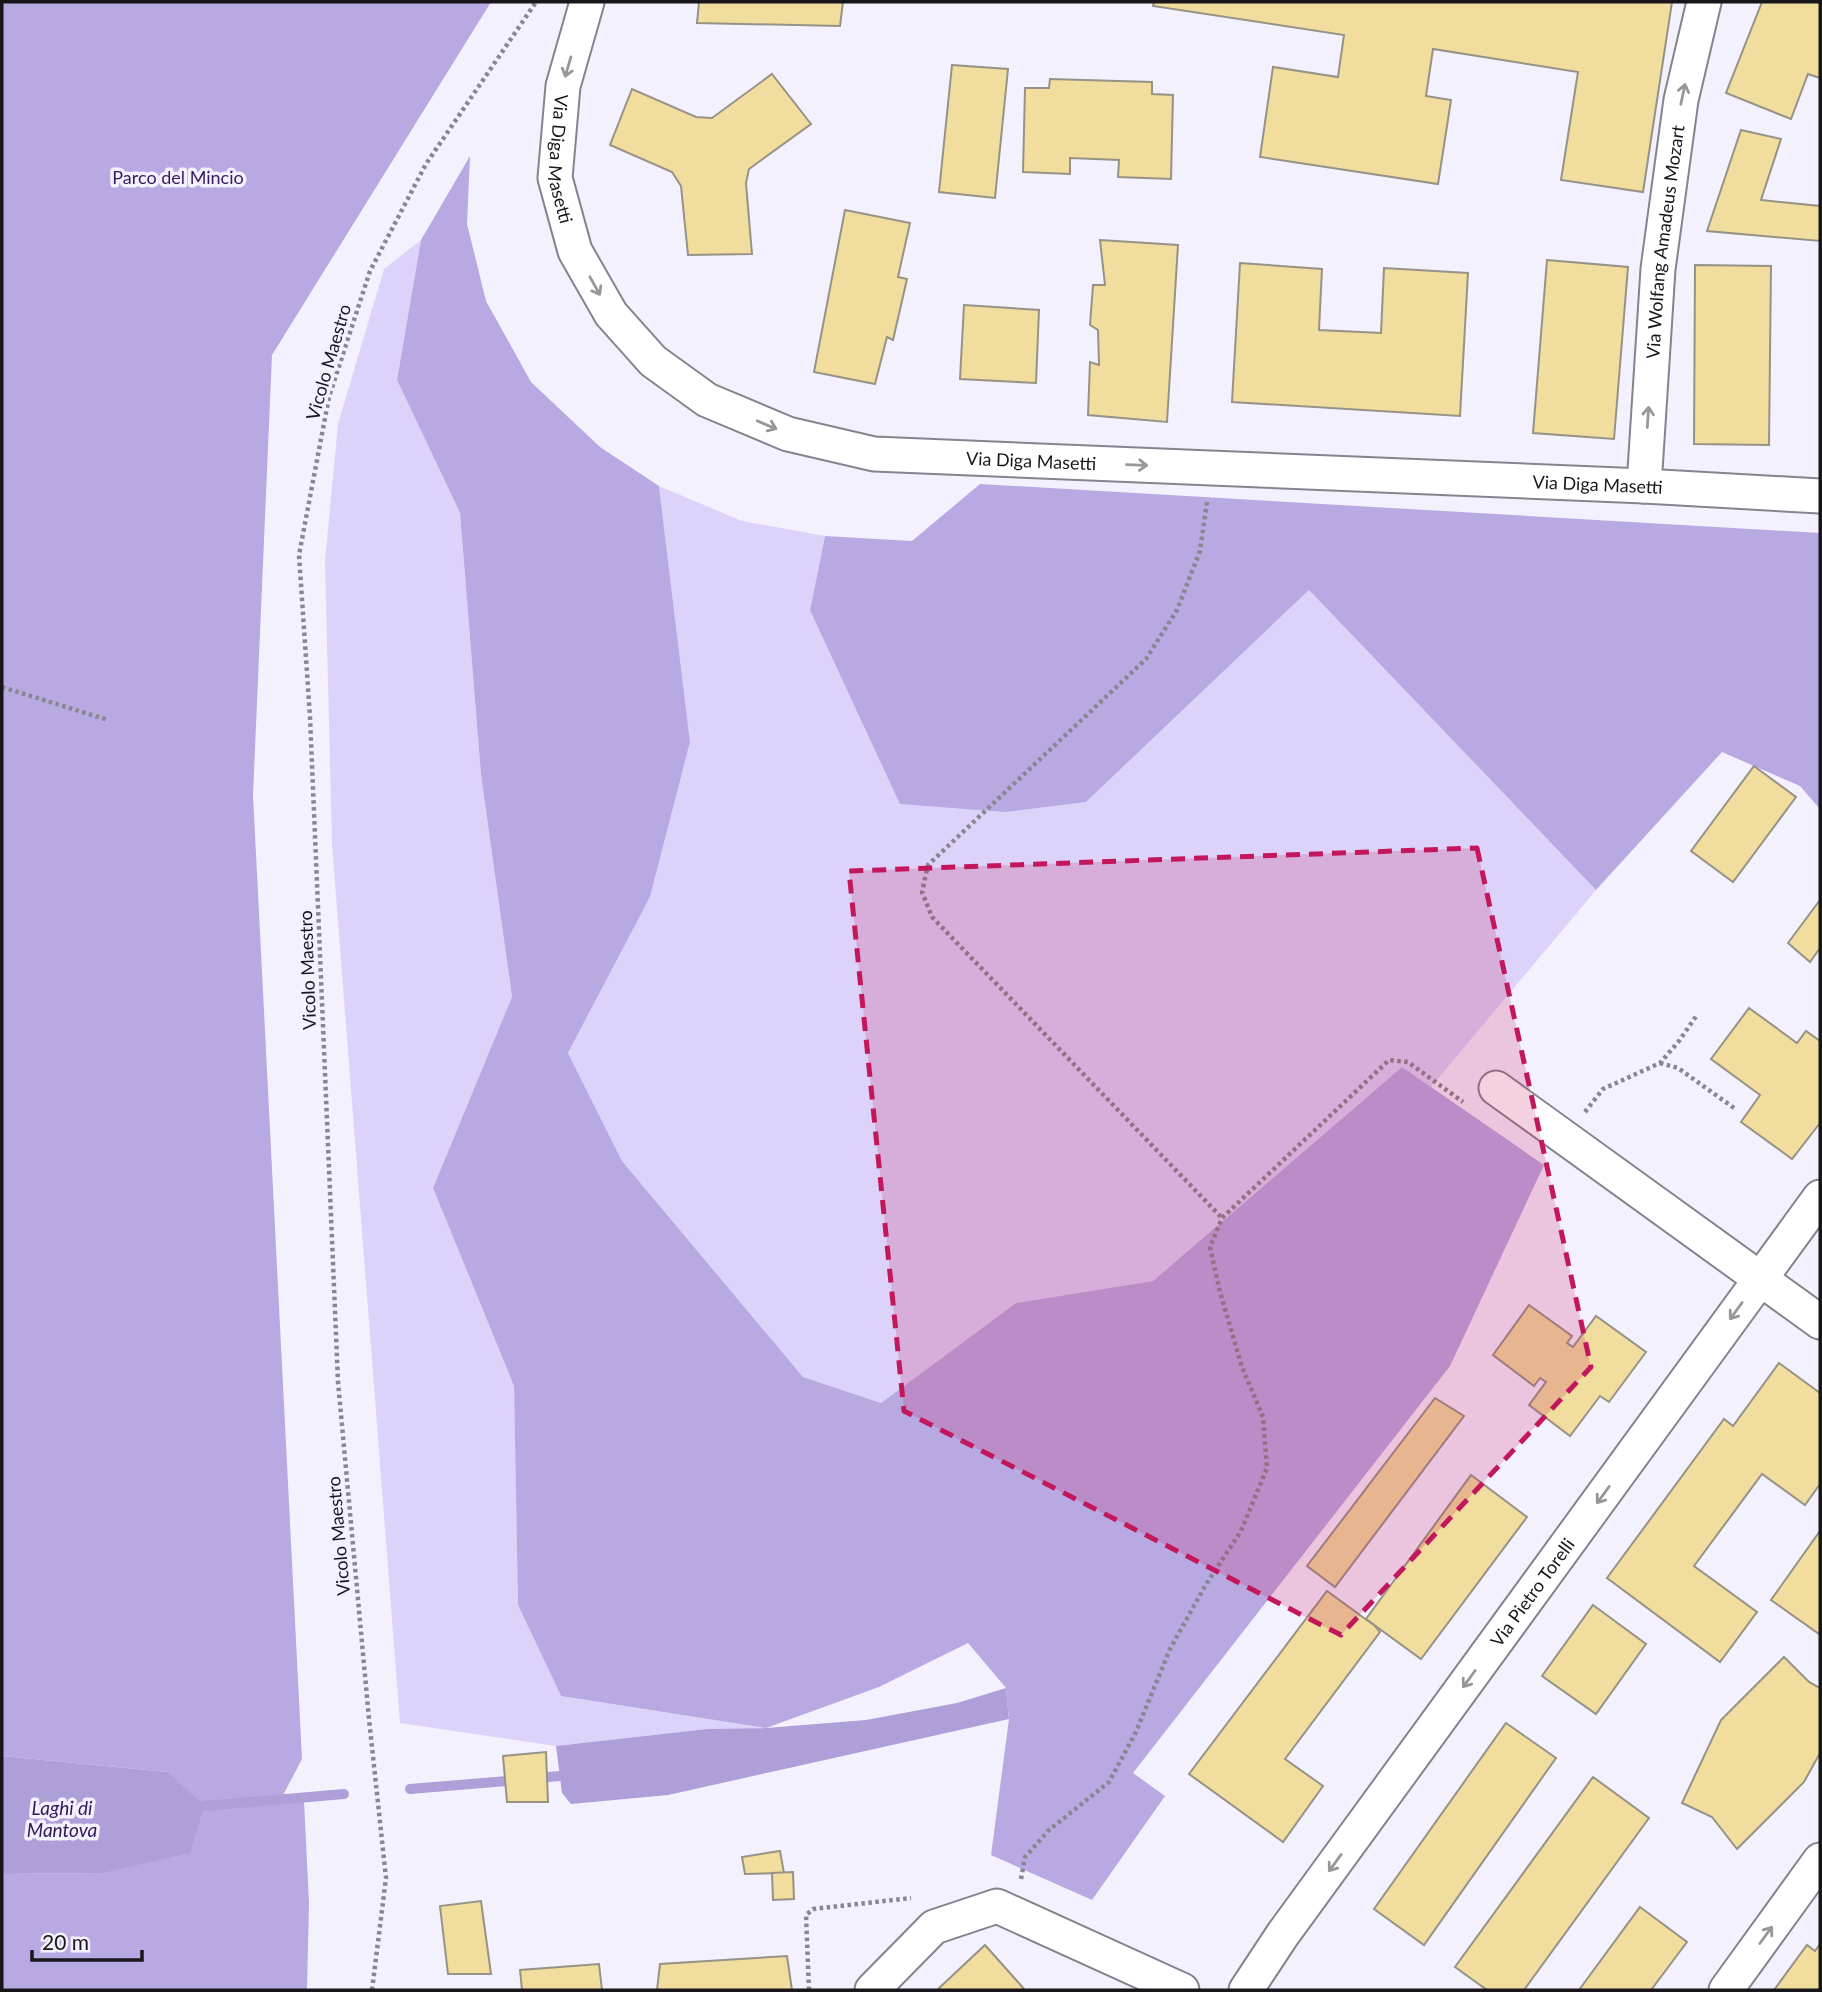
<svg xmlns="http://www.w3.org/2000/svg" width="1822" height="1992" viewBox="0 0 1822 1992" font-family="Lato,sans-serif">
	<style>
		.green { fill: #ddd3fa }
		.forest { fill: #b9a9e3 }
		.water { fill: #af9fd8 }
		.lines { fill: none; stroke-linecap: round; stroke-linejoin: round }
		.stream { stroke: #af9fd8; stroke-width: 10 }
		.building { fill: #f1dd9e; stroke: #969286; stroke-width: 2 }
		.minor-casing { stroke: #85838e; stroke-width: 37 }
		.path { stroke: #89868f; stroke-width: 4.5; stroke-dasharray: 3.5 3.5; stroke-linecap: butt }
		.minor { stroke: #fff; stroke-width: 33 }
		.oneway { stroke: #979698 }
		.marked { fill: #c2185b; fill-opacity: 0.2; stroke: #c2185b; stroke-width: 5; stroke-dasharray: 14 9; stroke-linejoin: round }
		.labels { text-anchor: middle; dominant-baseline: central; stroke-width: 7; stroke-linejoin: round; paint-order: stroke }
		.street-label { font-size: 18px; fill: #18161b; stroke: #f4f1fe }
		.park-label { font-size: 18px; fill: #361b5f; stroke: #f4f1fe }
		.water-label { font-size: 19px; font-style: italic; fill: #311659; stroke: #f4f1fe }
	</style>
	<rect width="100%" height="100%" fill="#f4f1fe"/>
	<g class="green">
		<path d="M421 240 397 380 460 513 481 775 512 998 433 1188 514 1386 518 1605 561 1696 766 1728 707 1729 556 1746 400 1723 332 844 325 561 338 424 384 269Z"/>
		<path d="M659 486 742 521 825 536 810 610 1086 802 1309 590 1596 890 1431 1087 1402 1067 1153 1281 1016 1303 881 1403 803 1377 622 1161 568 1053 650 897 690 742Z"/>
	</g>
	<g class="forest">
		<path d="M2 2H491L272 355 253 795 302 1759 281 1799 304 1801 309 1903 307 1990H2V1874L102 1873 168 1772 2 1756Z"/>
		<path d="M470 156 467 224 486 301 531 382 600 447 659 486 690 742 650 897 568 1053 622 1161 803 1377 881 1403 1016 1303 1153 1281 1402 1067 1544 1165 1450 1366 1133 1773 1165 1796 1092 1900 991 1855 1009 1719 1006 1688 968 1643 879 1687 766 1728 561 1696 518 1605 514 1386 433 1188 512 997 481 775 460 513 397 380 421 240Z"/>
		<path d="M980 484 1820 533V809L1800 786 1722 752 1596 890 1309 590 1086 802 1005 812 900 804 810 610 825 536 912 541Z"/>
	</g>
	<g class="water">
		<path d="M1006 1688 1009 1719 668 1795 571 1804 562 1793 556 1746 707 1729 766 1728 866 1720 957 1703Z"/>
		<path d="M2 1756 168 1772 204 1806 190 1853 102 1873 2 1874Z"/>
	</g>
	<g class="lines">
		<g class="stream">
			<path d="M535 1778 560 1776"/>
			<path d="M410 1789 519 1780"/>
			<path d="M204 1806 344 1794"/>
		</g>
	</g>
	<g class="building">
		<path d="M699 2H843L840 26 697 23Z"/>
		<path d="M1154 2H1672L1643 192 1561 180 1578 72 1433 49 1426 96 1451 100 1438 184 1260 157 1273 67 1338 77 1344 35 1153 6Z"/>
		<path d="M1762 2H1820V78L1808 74 1791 119 1726 93Z"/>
		<path d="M952 65 1008 69 995 198 939 192Z"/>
		<path d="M772 74 811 124 749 169 746 183 752 254 688 255 681 186 672 172 610 145 632 89 696 117 712 118Z"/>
		<path d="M1050 79 1152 82V94L1173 95 1171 179 1118 177 1119 160 1070 158V174L1023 172 1025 88H1049Z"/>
		<path d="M1741 130 1781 139 1761 200 1820 206V241L1707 231Z"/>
		<path d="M845 210 910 223 898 277 907 279 893 340 887 337 875 384 814 372Z"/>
		<path d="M1100 240 1178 245 1167 422 1088 415 1090 362 1099 365 1098 330 1090 325 1093 285H1105Z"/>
		<path d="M1547 260 1628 267 1614 439 1533 433Z"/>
		<path d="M1240 263 1322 269 1319 330 1381 333 1384 268 1468 273 1460 416 1232 402Z"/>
		<path d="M1695 265 1771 266 1769 445 1694 444Z"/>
		<path d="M964 305 1039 310 1036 383 960 379Z"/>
		<path d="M1754 766 1796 797 1733 882 1691 851Z"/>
		<path d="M1820 900V948L1810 962 1788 943Z"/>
		<path d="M1749 1008 1797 1043 1806 1031 1820 1041V1123L1792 1159 1741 1122 1760 1095 1711 1059Z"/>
		<path d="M1529 1305 1572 1336 1567 1343 1573 1347 1596 1316 1646 1352 1609 1402 1600 1396 1570 1436 1529 1405 1546 1382 1540 1378 1534 1386 1493 1355Z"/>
		<path d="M1779 1363 1820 1393V1484L1805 1505 1762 1474 1694 1566 1757 1612 1720 1662 1607 1578 1724 1419 1733 1426Z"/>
		<path d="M1435 1398 1464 1416 1335 1587 1307 1566Z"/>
		<path d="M1471 1475 1527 1517 1421 1659 1366 1619Z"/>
		<path d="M1820 1531V1632L1819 1634 1771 1600Z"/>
		<path d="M1327 1591 1375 1626 1380 1632 1285 1759 1323 1786 1283 1842 1189 1774Z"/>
		<path d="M1593 1605 1646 1644 1596 1714 1542 1676Z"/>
		<path d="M1784 1657 1809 1682 1820 1688V1753L1804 1782 1737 1849 1712 1817 1682 1803 1721 1720Z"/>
		<path d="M1506 1723 1556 1758 1424 1945 1374 1909Z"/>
		<path d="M546 1752 548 1802H507L503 1756Z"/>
		<path d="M1593 1777 1649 1818 1524 1990H1487L1455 1967Z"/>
		<path d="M780 1851 784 1873 745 1874 742 1857Z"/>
		<path d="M793 1872 794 1899 773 1900 772 1873Z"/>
		<path d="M481 1901 491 1974H448L440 1906Z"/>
		<path d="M1640 1907 1687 1942 1651 1990H1579Z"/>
		<path d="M1820 1944V1990H1774L1807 1945 1815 1951Z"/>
		<path d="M985 1945 1025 1990H937Z"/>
		<path d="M787 1956 792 1990H657L660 1964Z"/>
		<path d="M599 1964 602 1990H522L520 1970Z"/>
	</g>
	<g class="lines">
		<g class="minor-casing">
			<g id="minor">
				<path id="s1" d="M587 2 563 86 555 178 575 251 611 314 653 361 707 400 788 434 874 454 1644 486 1820 496"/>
				<path id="s2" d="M1644 486 1658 269 1681 100 1704 2"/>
				<path d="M1496 1088 1820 1322"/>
				<path d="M872 1990 934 1927 997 1906 1182 1990"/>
				<path id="s3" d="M1246 1990 1283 1934 1820 1197"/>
				<path d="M1726 1990 1820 1860"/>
			</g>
		</g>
		<g class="path">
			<path d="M1207 502 1200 551 1177 610 1146 659 928 865 922 892 932 917 1222 1218"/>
			<path d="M2 687 108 720"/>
			<path d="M1660 1063 1678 1068 1734 1108"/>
			<path d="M1585 1112 1603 1089 1660 1063 1679 1041 1697 1015"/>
			<path d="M1021 1879 1025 1857 1049 1830 1109 1782 1136 1732 1170 1649 1205 1586 1241 1531 1267 1468 1263 1417 1242 1367 1220 1292 1210 1247 1222 1218 1389 1060 1408 1062 1463 1102"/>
			<path d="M372 1990 386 1878 369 1719 338 1382 310 717 299 555 329 397 370 271 426 164 536 2"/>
			<path d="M809 1990 806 1915 813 1909 911 1898"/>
		</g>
		<use href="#minor" class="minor"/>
	</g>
	<defs><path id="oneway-shaft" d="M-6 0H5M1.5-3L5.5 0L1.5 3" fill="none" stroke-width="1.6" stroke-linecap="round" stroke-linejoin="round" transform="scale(1.75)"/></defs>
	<g class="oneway">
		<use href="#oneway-shaft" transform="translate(568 67) rotate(106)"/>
		<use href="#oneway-shaft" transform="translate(1683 94) rotate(-78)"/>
		<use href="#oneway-shaft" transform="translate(595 286) rotate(61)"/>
		<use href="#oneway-shaft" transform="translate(1648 417) rotate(-86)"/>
		<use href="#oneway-shaft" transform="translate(767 425) rotate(23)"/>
		<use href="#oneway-shaft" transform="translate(1137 465) rotate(2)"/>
		<use href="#oneway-shaft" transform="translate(1736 1311) rotate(126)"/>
		<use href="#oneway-shaft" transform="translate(1603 1495) rotate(126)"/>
		<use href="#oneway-shaft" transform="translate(1469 1679) rotate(126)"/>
		<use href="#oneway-shaft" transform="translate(1335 1863) rotate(126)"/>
		<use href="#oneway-shaft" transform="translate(1766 1935) rotate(-54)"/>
	</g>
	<path class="marked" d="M1477 848 1591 1367 1341 1635 904 1411 849 871Z"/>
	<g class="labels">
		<g class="street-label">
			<text stroke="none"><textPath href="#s1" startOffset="161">Via Diga Masetti</textPath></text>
			<text stroke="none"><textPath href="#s2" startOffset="245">Via Wolfang Amadeus Mozart</textPath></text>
			<text transform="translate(328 362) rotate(-74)">Vicolo Maestro</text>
			<text stroke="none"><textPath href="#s1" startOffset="791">Via Diga Masetti</textPath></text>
			<text stroke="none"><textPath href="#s1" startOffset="1358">Via Diga Masetti</textPath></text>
			<text transform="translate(307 970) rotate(-92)">Vicolo Maestro</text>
			<text transform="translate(338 1536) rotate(-95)">Vicolo Maestro</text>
			<text stroke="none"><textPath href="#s3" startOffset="490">Via Pietro Torelli</textPath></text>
		</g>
		<g class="park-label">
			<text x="178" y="177">Parco del Mincio</text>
		</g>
		<g class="water-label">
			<text x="62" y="1807">Laghi di<tspan x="62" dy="22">Mantova</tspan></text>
		</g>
	</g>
	<rect width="1822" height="1992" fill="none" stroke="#18161b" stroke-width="7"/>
	<path d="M32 1950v10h110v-10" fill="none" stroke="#18161b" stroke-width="3.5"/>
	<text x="42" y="1950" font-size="21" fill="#18161b" stroke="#f4f1fe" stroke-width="5" paint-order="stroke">20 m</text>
</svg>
